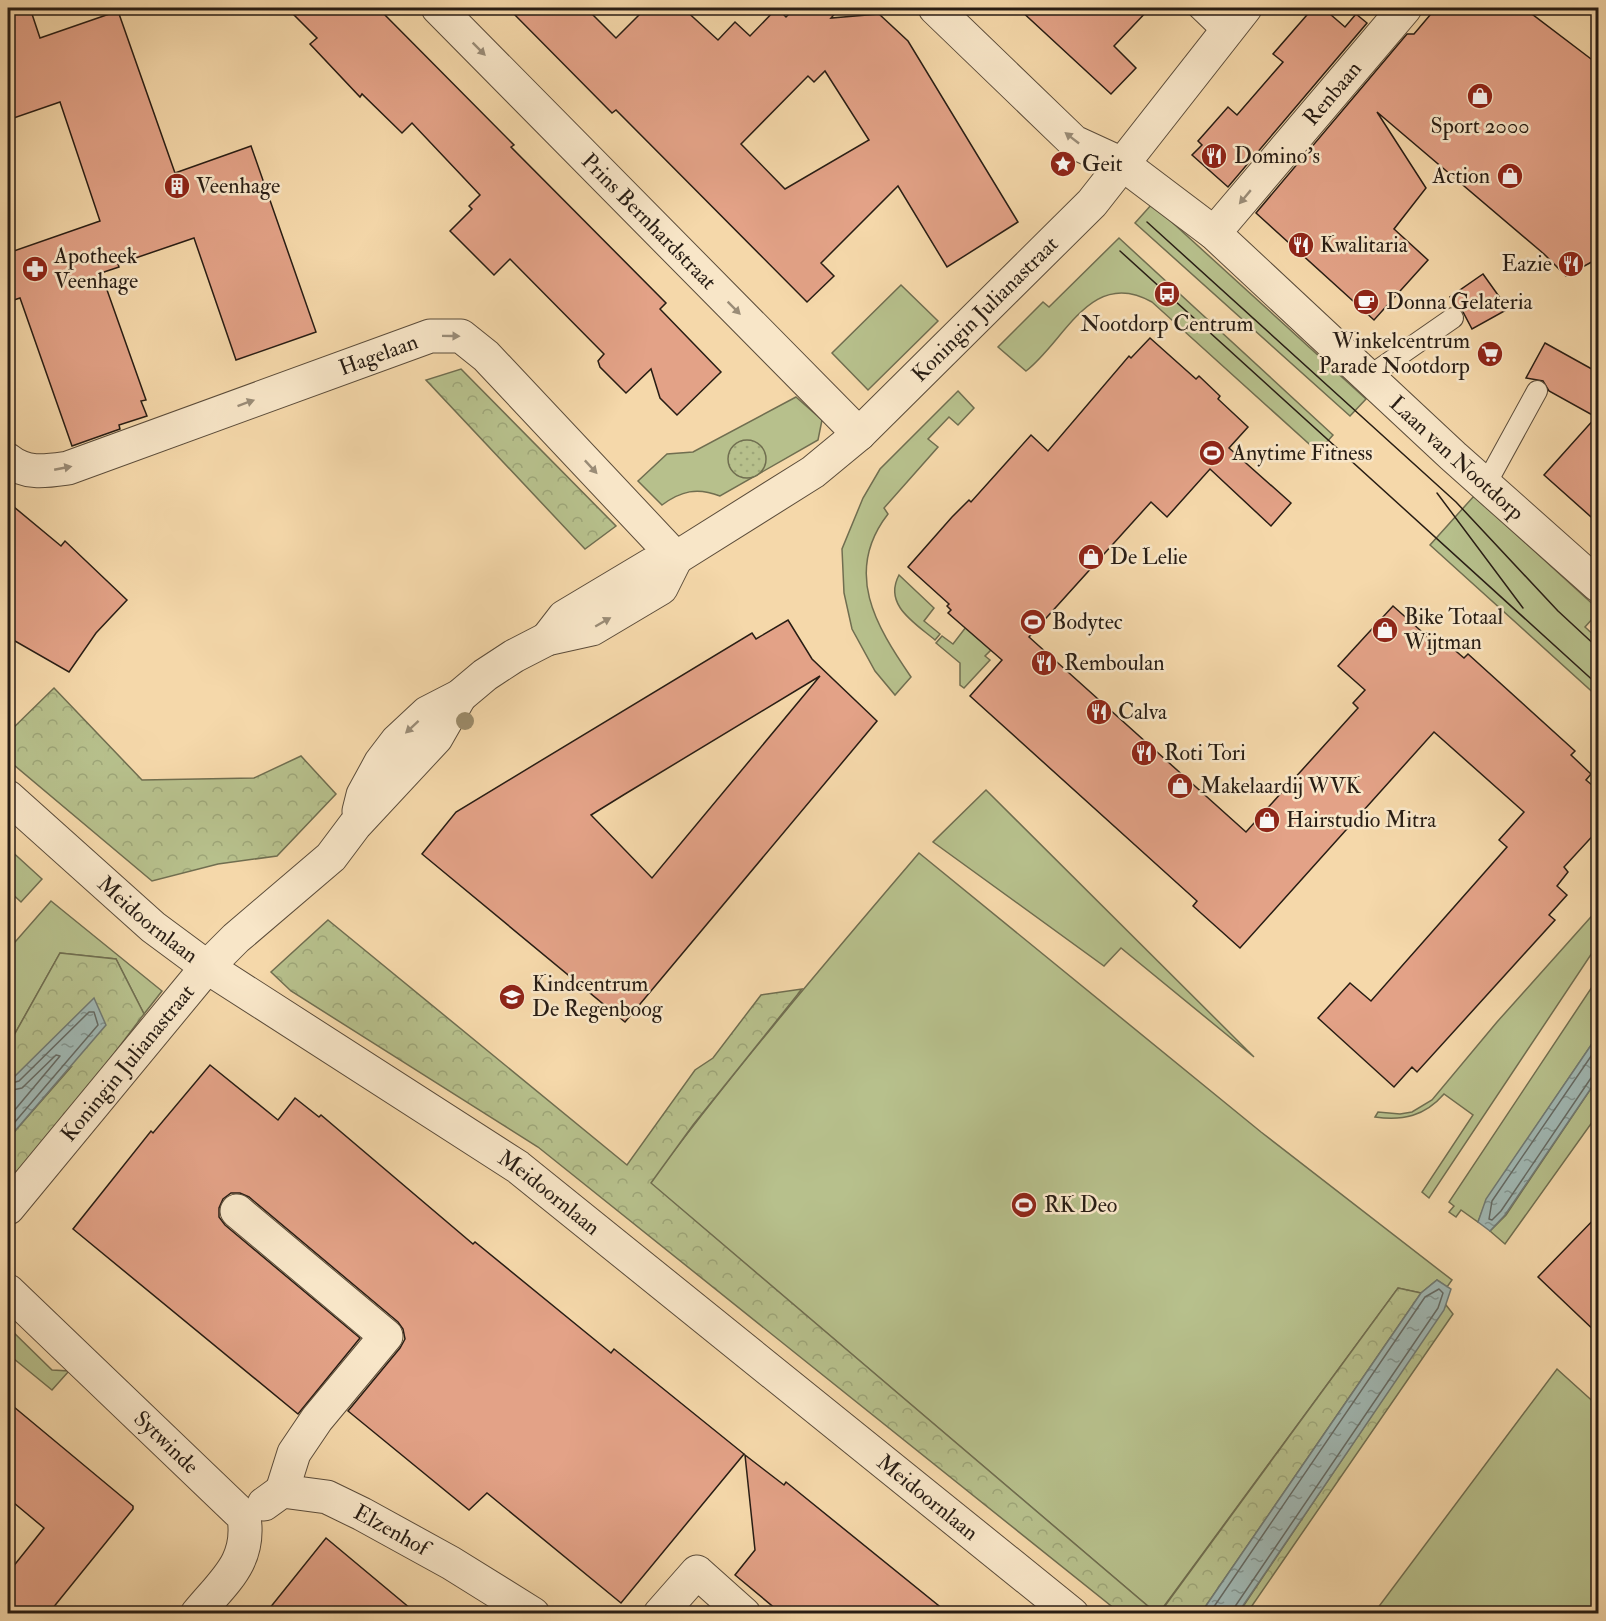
<svg xmlns="http://www.w3.org/2000/svg" width="1606" height="1621" viewBox="0 0 1606 1621" font-family="'IM FELL Double Pica',serif">
	<style>
		.grass { fill: #b7c08c; stroke: #706e50; stroke-width: 1.5 }
		.forest { fill: url(#forest-crowns); stroke: #706e50; stroke-width: 1.5 }
		.park { fill: url(#park-dots); stroke: #706e50; stroke-width: 1.5 }
		.water { fill: url(#water-ripples); stroke: #707a74; stroke-width: 1.5 }
		.lines { fill: none; stroke-linecap: round; stroke-linejoin: round }
		.shore { stroke: #646a64; stroke-width: 1.5 }
		.building { fill: #e3a287; stroke: #281d14; stroke-width: 1.5; fill-rule: evenodd }
		.service-casing { stroke: #5b4c3a; stroke-width: 22 }
		.minor-casing { stroke: #5b4c3a; stroke-width: 35 }
		.service { stroke: #f8e6c8; stroke-width: 20 }
		.minor { stroke: #f8e6c8; stroke-width: 33 }
		.tram { stroke: #281d14; stroke-width: 1.5 }
		.tree { fill: #9c8c6b }
		.oneway { fill: #9a8c77 }
		.labels { text-anchor: middle; dominant-baseline: central; stroke-width: 5; stroke-linejoin: round; paint-order: stroke }
		.street-label { font-size: 22px; fill: #281d14; stroke: #f8e6c8 }
		.poi-label { font-size: 22px; fill: #281d14; stroke: #f8e6c8; text-anchor: start }
	</style>
	<defs>
		<pattern id="forest-crowns" width="20" height="18" patternUnits="userSpaceOnUse" patternTransform="scale(1.5)"><rect width="20" height="18" fill="#b7c08c"/><path d="M2 6a3 3 0 1 1 6 0M12 15a3 3 0 1 1 6 0" fill="none" stroke="#9da578"/></pattern>
		<pattern id="park-dots" width="8" height="8" patternUnits="userSpaceOnUse" patternTransform="scale(1.5)"><rect width="8" height="8" fill="#b7c08c"/><path d="M2 2h.1M6 6h.1" fill="none" stroke="#9da578" stroke-width="1.8" stroke-linecap="round"/></pattern>
		<pattern id="water-ripples" width="26" height="14" patternUnits="userSpaceOnUse" patternTransform="scale(1.5)"><rect width="26" height="14" fill="#a0b8b4"/><path d="M2 4q2-2 4 0t4 0M15 11q2-2 4 0t4 0" fill="none" stroke="#829591"/></pattern>
	</defs>
	<rect width="100%" height="100%" fill="#f5d8aa"/>
	<filter id="stains"><feTurbulence type="fractalNoise" baseFrequency=".00333" numOctaves="4"/><feColorMatrix values="0 0 0 0 .2 0 0 0 0 .09 0 0 0 0 .02 0 0 0 .5 -.17"/></filter>
	<radialGradient id="worn" r=".72"><stop offset=".6" stop-color="#630" stop-opacity="0"/><stop offset="1" stop-color="#630" stop-opacity=".3"/></radialGradient>
	<g class="grass">
		<path d="M1152 204 1366 399 1350 416 1135 223Z"/>
		<path d="M1119 238 1333 435 1318 452 1152 302C1091 267 1065 341 1026 371L998 347 1043 302 1049 307Z"/>
		<path d="M901 285 938 321 868 390 832 353Z"/>
		<path d="M958 391 974 408 958 425 949 417 928 439 938 447 884 508 888 514C843 572 876 626 911 677L895 695 875 671 852 629 844 593 842 549 863 498 880 469Z"/>
		<path d="M796 397 822 420 818 440 720 496C697 487 681 491 662 505L638 481 667 454 693 452Z"/>
		<path d="M1474 496 1598 609V621L1594 617 1585 627 1598 639V697L1430 545Z"/>
		<path d="M899 575 934 608 924 621 940 634 935 640C915 623 883 605 899 575Z"/>
		<path d="M966 627 993 648 985 656 990 660 964 688 960 685V663L936 643 942 636 953 644Z"/>
		<path d="M986 790 1254 1057 1121 948 1104 966 933 842Z"/>
		<path d="M8 848 42 879 21 902 8 890Z"/>
		<path d="M919 853 1261 1132 1452 1280 1447 1287 1437 1280 1421 1293 1398 1288 1159 1613H1156L650 1183C735 1068 827 961 919 853Z"/>
		<path d="M51 901 162 991 144 1014 116 959 60 953 8 1046V950Z"/>
		<path d="M1598 909V944L1429 1198 1422 1192 1473 1115 1444 1094C1425 1116 1403 1121 1375 1117L1378 1112 1400 1114 1412 1112 1432 1100 1497 1022Z"/>
		<path d="M1598 978V1035L1487 1199 1478 1222 1461 1210 1456 1217 1449 1212 1454 1206 1449 1202Z"/>
		<path d="M1598 1078V1114L1505 1244 1490 1231 1506 1215Z"/>
		<path d="M8 1327 52 1370 69 1371 52 1390 8 1354Z"/>
		<path d="M1557 1369 1598 1406V1613H1374Z"/>
	</g>
	<g class="forest">
		<path d="M461 369 616 526 585 549 426 380Z"/>
		<path d="M54 688 142 780 254 778 301 756 336 794 277 856 218 864 152 881 8 760V733Z"/>
		<path d="M328 920 627 1165 695 1070 713 1058 761 995 802 989 693 1125 651 1183 1156 1613H1120L538 1147 291 991 271 972Z"/>
		<path d="M60 953 116 959 144 1014 8 1194V1139L71 1067 8 1078V1046Z"/>
		<path d="M1398 1288 1421 1293 1201 1613 1159 1614Z"/>
		<path d="M1446 1305 1453 1314 1247 1613 1238 1614Z"/>
	</g>
	<circle class="park" cx="747" cy="459" r="19"/>
	<g class="water">
		<path d="M94 998 106 1025 8 1139V1078L14 1077Z"/>
		<path d="M1598 1035V1078L1505 1215 1490 1231 1478 1222 1486 1199Z"/>
		<path d="M1437 1280 1451 1289 1444 1310 1238 1613H1201L1421 1293Z"/>
	</g>
	<g class="lines">
		<g class="shore">
			<path d="M1598 1046 1492 1201 1489 1219 1492 1220 1501 1211 1591 1078 1598 1075"/>
			<path d="M8 1084 19 1081 89 1012H94L98 1025 8 1130"/>
			<path d="M8 1091 22 1088 56 1055 60 1056 8 1118"/>
			<path d="M1209 1614 1425 1297 1439 1289 1443 1293 1438 1308 1234 1608 1233 1614"/>
		</g>
	</g>
	<g class="building">
		<path d="M8 8H30L40 38 118 11 175 173 251 146 316 332 236 360 194 238 118 264 119 267 101 273 146 400 141 401 147 416 119 425 120 429 72 446 20 298 8 302V253L100 221 60 102 8 120Z"/>
		<path d="M287 8H378L514 145 511 147 666 303 660 309 721 372 677 415 660 398 651 369 626 393 600 367 598 361 604 354 510 259 494 275 450 231 472 209 469 206 480 195 412 123 402 133 362 94 360 97 310 44 317 38Z"/>
		<path d="M508 8H586L616 38 646 8H683L718 40 735 22 750 36 777 8 786 17 795 8H840L831 18 879 14 908 41 1018 222 947 267 898 186 821 263 834 276 807 302 616 110 612 113ZM825 71 869 140 785 189 741 144 808 76 814 82Z"/>
		<path d="M1018 8H1150L1114 46 1136 68 1111 94Z"/>
		<path d="M1313 8H1323L1345 27 1356 14 1367 23 1228 187 1192 155 1202 145 1198 141 1228 107 1237 115 1283 62 1273 54Z"/>
		<path d="M1436 8H1524L1599 65V258L1566 276 1544 254 1377 112 1426 188 1394 229 1428 260 1374 320 1256 213 1407 34H1414Z"/>
		<path d="M1483 274 1508 309 1472 329 1463 312 1450 297Z"/>
		<path d="M1150 338 1196 379 1199 376 1220 396 1218 399 1248 427 1229 448 1291 503 1271 526 1210 469 1167 517 1151 502 1029 637 1246 832 1358 708 1353 703 1365 690 1338 666 1393 606 1439 647 1444 641 1464 658 1468 654 1575 751 1571 755 1591 774 1586 780 1599 791V829L1564 867 1568 872 1557 886 1567 895 1549 915 1555 920 1417 1072 1412 1067 1394 1087 1318 1018 1350 983 1371 1001 1507 847 1499 840 1524 812 1434 732 1240 948 1193 906 1197 901 970 696 1002 660 948 613 951 610 947 606 949 604 908 567 952 517 969 500 971 502 1031 435 1048 451 1129 356 1131 358Z"/>
		<path d="M1545 343 1599 373V524L1544 475 1596 417 1549 391 1543 381 1526 378Z"/>
		<path d="M8 502 61 546 65 541 127 600 96 633 69 672 8 637Z"/>
		<path d="M788 620 812 659 877 721 625 1022 422 854 456 812 752 633 756 639ZM820 676 652 878 591 815 625 794Z"/>
		<path d="M210 1065 278 1120 295 1098 319 1117 321 1115 473 1244 475 1242 611 1353 614 1349 744 1454 621 1603 487 1493 469 1510 348 1411 400 1348 405 1339 403 1329 398 1322 249 1197 240 1193H231L223 1199 219 1208V1217L225 1225 360 1338 298 1414 73 1229 151 1131 153 1133Z"/>
		<path d="M1599 1214V1335L1538 1277Z"/>
		<path d="M8 1402 133 1506V1509L48 1614H8V1573L44 1528 8 1498Z"/>
		<path d="M745 1455 784 1485 786 1482 949 1614H782L735 1575 755 1550Z"/>
		<path d="M326 1538 417 1614H265Z"/>
	</g>
	<g class="lines">
		<g class="service-casing">
			<g id="service">
				<path d="M1198 8 1225 34"/>
				<path d="M1368 377 1453 318"/>
				<path d="M1486 484 1537 391"/>
			</g>
		</g>
		<g class="minor-casing">
			<g id="minor">
				<path id="s1" d="M438 8 859 434"/>
				<path id="s2" d="M935 8 1074 142 1124 165 1214 233 1453 456 1598 585"/>
				<path id="s3" d="M1214 233 1405 8"/>
				<path id="s4" d="M8 460C26 475 47 471 68 468L430 336H461L486 356 676 558"/>
				<path id="s5" d="M547 639 564 617 651 565 676 558 813 472 859 434 1092 203 1245 8"/>
				<path id="s6" d="M8 797 153 927 207 967 518 1167 1072 1614"/>
				<path d="M359 811 363 795 381 762 397 741 427 713 460 696 485 675 514 656 547 639 592 629 661 588 676 558"/>
				<path id="s7" d="M8 1208 207 967 236 938 331 857 355 825 436 738 460 696"/>
				<path d="M237 1211 386 1336 317 1419 294 1453 282 1491"/>
				<path id="s8" d="M8 1291 244 1517C251 1562 224 1581 197 1614"/>
				<path id="s9" d="M264 1504 282 1491 327 1497 362 1514 451 1563 533 1614"/>
				<path d="M660 1614 697 1572 744 1614"/>
			</g>
		</g>
		<use href="#service" class="service"/>
		<use href="#minor" class="minor"/>
		<g class="tram">
			<path d="M1147 222 1456 502 1558 611 1598 648"/>
			<path d="M1120 251 1598 685"/>
			<path d="M1437 493 1523 608"/>
		</g>
	</g>
	<circle class="tree" cx="465" cy="721" r="9"/>
	<defs><path id="oneway-solid" d="M-6-.8H1V-3.2L6.5 0L1 3.2V.8H-6Z" transform="scale(1.5)"/></defs>
	<g class="oneway">
		<use href="#oneway-solid" transform="translate(479 49) rotate(45)"/>
		<use href="#oneway-solid" transform="translate(1072 138) rotate(-142)"/>
		<use href="#oneway-solid" transform="translate(1245 197) rotate(130)"/>
		<use href="#oneway-solid" transform="translate(734 308) rotate(45)"/>
		<use href="#oneway-solid" transform="translate(451 336) rotate(1)"/>
		<use href="#oneway-solid" transform="translate(246 403) rotate(-20)"/>
		<use href="#oneway-solid" transform="translate(591 467) rotate(47)"/>
		<use href="#oneway-solid" transform="translate(63 468) rotate(-11)"/>
		<use href="#oneway-solid" transform="translate(603 622) rotate(-30)"/>
		<use href="#oneway-solid" transform="translate(412 727) rotate(137)"/>
	</g>
	<defs>
		<g id="shop-disc" transform="scale(1.35)"><circle r="9.5" fill="#8f2418" stroke="#f8e6c8"/><path d="M-5-2.5h2.3a2.7 3.5 0 0 1 5.4 0H5L5.5 6h-11ZM-1.5-2.5h3a1.5 2.3 0 0 0-3 0Z" fill="#fff"/></g>
		<g id="restaurant-disc" transform="scale(1.35)"><circle r="9.5" fill="#8f2418" stroke="#f8e6c8"/><path d="M-5-6h1v4h1v-4h1v4h1v-4h1v5L-1.5 .5V6h-2V.5L-5-1ZM5-6V6H3V1.5H1.5Q1.5-4 5-6Z" fill="#fff"/></g>
		<g id="sight-disc" transform="scale(1.35)"><circle r="9.5" fill="#8f2418" stroke="#f8e6c8"/><path d="M0-6L1.8-2.2L6-1.7L2.9 1.2L3.7 5.4L0 3.3L-3.7 5.4L-2.9 1.2L-6-1.7L-1.8-2.2Z" fill="#fff"/></g>
		<g id="building-disc" transform="scale(1.35)"><circle r="9.5" fill="#8f2418" stroke="#f8e6c8"/><path d="M-4-6H4V6H1V3H-1V6H-4ZM-2.5-4.3h1.7v1.8h-1.7ZM.8-4.3h1.7v1.8H.8ZM-2.5-1h1.7V.8h-1.7ZM.8-1h1.7V.8H.8Z" fill="#fff"/></g>
		<g id="pharmacy-disc" transform="scale(1.35)"><circle r="9.5" fill="#8f2418" stroke="#f8e6c8"/><path d="M-2-6h4v4h4v4h-4v4h-4v-4h-4v-4h4Z" fill="#fff"/></g>
		<g id="bus-disc" transform="scale(1.35)"><circle r="9.5" fill="#8f2418" stroke="#f8e6c8"/><path d="M-5-6H5V4H4V6H2V4H-2V6H-4V4H-5ZM-3.5-4V0h7V-4ZM-3.5 1.2v1.5H-2V1.2ZM2 1.2v1.5H3.5V1.2Z" fill="#fff"/></g>
		<g id="cafe-disc" transform="scale(1.35)"><circle r="9.5" fill="#8f2418" stroke="#f8e6c8"/><path d="M-5.5-4.5H6V0H3Q3 3.5 0 3.5H-2.5Q-5.5 3.5-5.5 0ZM3-3.2v2h1.7v-2ZM-6 4.5H4V6H-6Z" fill="#fff"/></g>
		<g id="supermarket-disc" transform="scale(1.35)"><circle r="9.5" fill="#8f2418" stroke="#f8e6c8"/><path d="M-6-5.5h2.5l.6 2H6L4.5 2H-2.5L-4.4-4H-6ZM-1.5 3.2a1.3 1.3 0 1 0 .1 0ZM3 3.2a1.3 1.3 0 1 0 .1 0Z" fill="#fff"/></g>
		<g id="stadium-disc" transform="scale(1.35)"><circle r="9.5" fill="#8f2418" stroke="#f8e6c8"/><path d="M0-5a6.5 5 0 1 0 0 10a6.5 5 0 1 0 0-10ZM-3.5-1.8h7v3.6h-7Z" fill="#fff"/></g>
		<g id="school-disc" transform="scale(1.35)"><circle r="9.5" fill="#8f2418" stroke="#f8e6c8"/><path d="M0-5L7-2L0 1L-7-2ZM-4 1L0 2.5L4 1V4Q0 6-4 4Z" fill="#fff"/></g>
	</defs>
	<g fill-rule="evenodd">
		<use href="#shop-disc" x="1480" y="96"/>
		<use href="#restaurant-disc" x="1214" y="156"/>
		<use href="#sight-disc" x="1063" y="164"/>
		<use href="#shop-disc" x="1510" y="176"/>
		<use href="#building-disc" x="177" y="186"/>
		<use href="#restaurant-disc" x="1301" y="245"/>
		<use href="#restaurant-disc" x="1571" y="264"/>
		<use href="#pharmacy-disc" x="35" y="269"/>
		<use href="#bus-disc" x="1167" y="294"/>
		<use href="#cafe-disc" x="1366" y="302"/>
		<use href="#supermarket-disc" x="1490" y="354"/>
		<use href="#stadium-disc" x="1212" y="453"/>
		<use href="#shop-disc" x="1091" y="557"/>
		<use href="#stadium-disc" x="1033" y="622"/>
		<use href="#shop-disc" x="1385" y="630"/>
		<use href="#restaurant-disc" x="1044" y="663"/>
		<use href="#restaurant-disc" x="1099" y="712"/>
		<use href="#restaurant-disc" x="1144" y="753"/>
		<use href="#shop-disc" x="1180" y="786"/>
		<use href="#shop-disc" x="1267" y="820"/>
		<use href="#school-disc" x="512" y="997"/>
		<use href="#stadium-disc" x="1024" y="1205"/>
	</g>
	<g class="labels">
		<g class="street-label">
			<text stroke="none"><textPath href="#s3" startOffset="183">Renbaan</textPath></text>
			<text stroke="none"><textPath href="#s1" startOffset="300">Prins Bernhardstraat</textPath></text>
			<text stroke="none"><textPath href="#s5" startOffset="554">Koningin Julianastraat</textPath></text>
			<text stroke="none"><textPath href="#s4" startOffset="393">Hagelaan</textPath></text>
			<text stroke="none"><textPath href="#s2" startOffset="692">Laan van Nootdorp</textPath></text>
			<text stroke="none"><textPath href="#s6" startOffset="186">Meidoornlaan</textPath></text>
			<text stroke="none"><textPath href="#s7" startOffset="188">Koningin Julianastraat</textPath></text>
			<text stroke="none"><textPath href="#s6" startOffset="672">Meidoornlaan</textPath></text>
			<text stroke="none"><textPath href="#s8" startOffset="219">Sytwinde</textPath></text>
			<text stroke="none"><textPath href="#s6" startOffset="1158">Meidoornlaan</textPath></text>
			<text stroke="none"><textPath href="#s9" startOffset="140">Elzenhof</textPath></text>
		</g>
		<g class="poi-label">
			<text x="1480" y="126" text-anchor="middle">Sport 2000</text>
			<text x="1234" y="156">Domino's</text>
			<text x="1082" y="164">Geit</text>
			<text x="1490" y="176" text-anchor="end">Action</text>
			<text x="196" y="186">Veenhage</text>
			<text x="1320" y="245">Kwalitaria</text>
			<text x="54" y="256">Apotheek<tspan x="54" dy="25">Veenhage</tspan></text>
			<text x="1552" y="264" text-anchor="end">Eazie</text>
			<text x="1386" y="302">Donna Gelateria</text>
			<text x="1167" y="324" text-anchor="middle">Nootdorp Centrum</text>
			<text x="1470" y="341" text-anchor="end">Winkelcentrum<tspan x="1470" dy="25">Parade Nootdorp</tspan></text>
			<text x="1232" y="453">Anytime Fitness</text>
			<text x="1110" y="557">De Lelie</text>
			<text x="1404" y="617">Bike Totaal<tspan x="1404" dy="25">Wijtman</tspan></text>
			<text x="1052" y="622">Bodytec</text>
			<text x="1064" y="663">Remboulan</text>
			<text x="1118" y="712">Calva</text>
			<text x="1164" y="753">Roti Tori</text>
			<text x="1200" y="786">Makelaardij WVK</text>
			<text x="1286" y="820">Hairstudio Mitra</text>
			<text x="532" y="984">Kindcentrum<tspan x="532" dy="25">De Regenboog</tspan></text>
			<text x="1044" y="1205">RK Deo</text>
		</g>
	</g>
	<rect width="1606" height="1621" fill="none" stroke="#f5d8aa" stroke-width="30"/>
	<rect x="9" y="9" width="1588" height="1603" fill="none" stroke="#281d14" stroke-width="3"/>
	<rect x="15" y="15" width="1576" height="1591" fill="none" stroke="#281d14" stroke-width="1.5"/>
	<rect width="100%" height="100%" filter="url(#stains)"/>
	<rect width="100%" height="100%" fill="url(#worn)"/>
</svg>
